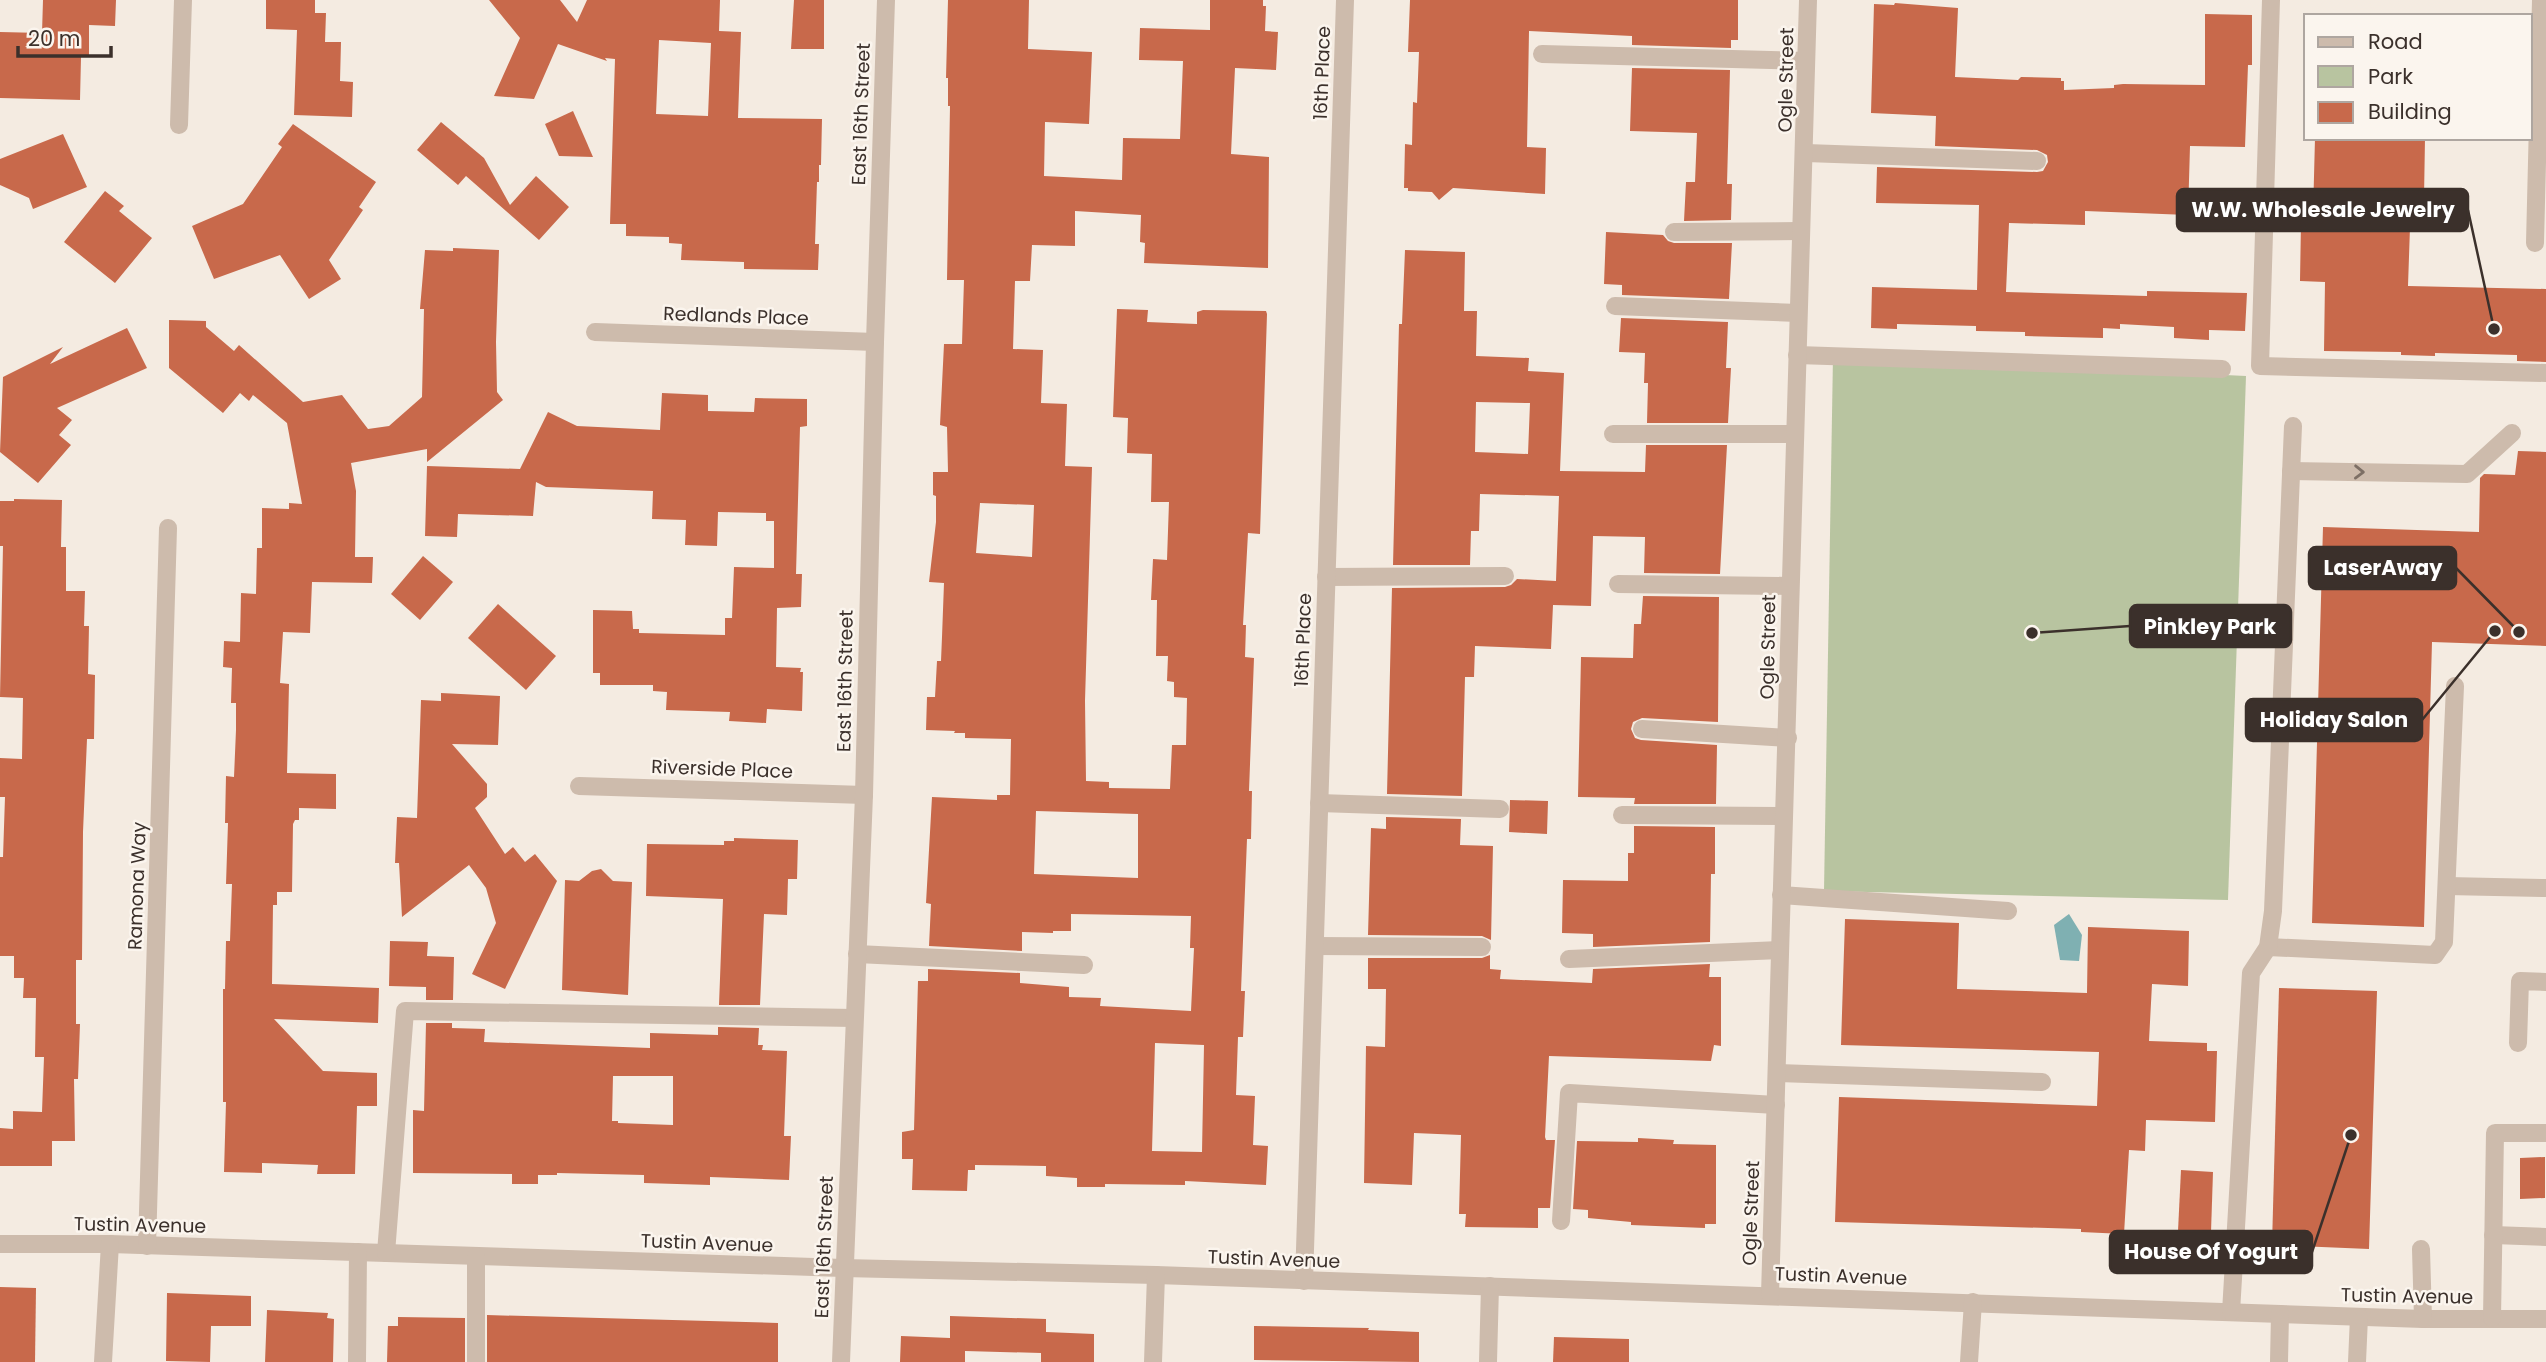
<svg xmlns="http://www.w3.org/2000/svg" width="2546" height="1362" viewBox="0 0 2546 1362" font-family="Poppins,sans-serif">
	<style>
		.green { fill: #b8c4a0 }
		.water { fill: #7fb0b2 }
		.building { fill: #c8694b; fill-rule: evenodd }
		.lines { fill: none; stroke-linecap: round; stroke-linejoin: round }
		.minor { stroke: #cdbbac; stroke-width: 18 }
		.oneway { stroke: #7d6f65 }
		.labels { text-anchor: middle; dominant-baseline: central; stroke-width: 5; stroke-linejoin: round; paint-order: stroke }
		.street-label { font-size: 19px; fill: #3b302b; stroke: #fbf5ee }
		.leader { fill: none; stroke: #3b302b; stroke-width: 2.5 }
		.callout-dot { fill: #3b302b; stroke: #fbf5ee; stroke-width: 2.5 }
		.callout { fill: #3b302b; stroke: #3b302b; stroke-width: 2.5 }
		.callout-label { font-size: 21px; text-anchor: middle; font-weight: bold; fill: #fff }
	</style>
	<rect width="100%" height="100%" fill="#f4ebe1"/>
	<path class="green" d="M1833 356 2246 376 2228 900 1824 891Z"/>
	<path class="water" d="M2069 914 2082 935 2079 961 2060 960 2054 925Z"/>
	<g class="building">
		<path d="M43 0H116L115 26 89 25V57H81L80 100 0 98V32L42 33Z"/>
		<path d="M266 0H315V13H326L325 42H341L340 81 353 82 352 117 294 115 297 30 266 29Z"/>
		<path d="M489 0H560L577 22 587 0H720L719 31 741 32 738 118 822 119 821 165H819V182H817L815 244H819L818 270 744 269V262L681 260 682 244 669 243V237L626 236V224H610L615 59 605 58 607 61 558 44 534 99 494 96 520 38ZM659 40 711 43 708 116 656 114Z"/>
		<path d="M794 0H824V49H791Z"/>
		<path d="M948 0H1029L1028 49 1092 52 1089 124 1045 122 1044 176 1122 180 1123 138 1180 139 1183 61 1139 60 1140 28 1210 30V0H1263V6H1266L1265 31 1278 32 1276 70 1235 68 1231 154 1269 157 1268 268 1144 263 1145 243 1140 242 1141 215 1075 211V246L1032 245 1030 281H1015L1013 349 1043 350 1041 403 1067 404 1065 466 1092 467 1085 701 1086 781 1109 782V788L1170 789 1172 745H1186L1187 698 1174 697V682L1167 681 1168 656H1156L1157 600H1151L1153 559 1167 560 1169 502H1151L1152 454 1127 453 1128 418 1113 417 1117 309 1148 310 1147 322 1197 324V312L1203 310 1266 311 1267 314 1260 534 1248 533 1243 625H1246L1245 657 1254 658 1249 791H1252L1251 839H1247L1241 991H1245L1243 1037H1238L1236 1095 1255 1096 1253 1145 1268 1146 1266 1185 1185 1181V1185L1105 1184V1187H1077V1178L1046 1176V1166L975 1165V1170H968L967 1191 912 1190 913 1159H902V1132L914 1130 918 981H928V969L1020 973V983L1069 987V997L1101 998 1100 1006 1191 1011 1194 948H1190L1191 916 1071 914V931H1053V933L1022 932V951L929 946 931 904 926 903 932 797 997 800V795H1010L1011 739 965 738V733H954L955 731 926 730 927 697H935L937 661H941L942 637 944 583 929 582 936 522V496L933 495V472H948L947 427 940 425 944 344H962L964 280H947L950 106H948V78H946ZM980 503 1034 505 1032 557 976 553ZM1036 811 1138 814V878L1034 874ZM1155 1043 1204 1045 1202 1152 1152 1151Z"/>
		<path d="M1410 0H1738V40H1731V48L1632 45V36L1529 31 1527 147 1546 148 1545 194 1453 188 1439 200 1432 192 1408 191V188H1404L1405 144 1412 145 1413 102 1417 103 1419 52H1408Z"/>
		<path d="M1895 3 1958 8 1955 77 2018 80 2021 77 2061 78V81H2064V90L2114 88V85L2123 84 2205 85V14L2252 15V65H2248L2245 147 2190 146 2188 215 2085 211V225L2009 223 2006 292 2147 296V291L2247 293 2245 331 2209 330V340L2174 338V327L2120 324V329L2103 328V338L2025 336V332L1976 331V326L1897 324V329L1871 328 1872 287 1977 290 1979 205 1876 203 1877 167 2037 172 2043 171 2048 162 2047 155 2037 150 1935 146 1936 116 1871 113 1874 4 1894 5Z"/>
		<path d="M1632 68 1730 70 1727 184H1732L1731 220 1684 221 1686 182H1695L1697 133 1630 131Z"/>
		<path d="M573 111 593 157 559 156 545 124Z"/>
		<path d="M441 122 484 158 510 205 536 176 569 207 539 240 466 176 458 185 417 150Z"/>
		<path d="M293 124 376 182 359 207 363 210 329 260 341 279 309 299 280 255 214 279 192 226 243 204 282 147 278 144Z"/>
		<path d="M63 134 87 187 33 209 29 198 0 185V159Z"/>
		<path d="M2315 138H2425L2424 198H2415V227H2410L2408 286 2546 289V362L2517 361V355L2435 353V356L2401 355V352L2324 351 2325 282 2300 281 2301 222H2304V215H2313Z"/>
		<path d="M105 191 124 206 119 211 152 238 115 283 64 242Z"/>
		<path d="M1606 232 1663 235 1668 241 1674 243H1732L1729 299 1622 295V285L1604 284Z"/>
		<path d="M453 248 499 250 496 342 497 392 503 400 427 462V449L351 463 356 491 355 557H373L372 583 312 582 310 633 283 632 280 683 289 684 287 773 336 774V809L299 808V820H295L293 824 292 892H277V905H273L272 984 379 988 378 1023 274 1019 323 1071 377 1073V1106H357L355 1174H317L318 1165 262 1163V1173L224 1172 226 1102H223V989H225L226 941H230L232 884H226L228 823H225L226 776 234 777 236 730V703H231L232 668 223 667 224 641 240 642 241 593 256 594 257 548H262V508L289 509V503L302 504 287 423 253 395 249 401 240 393 223 413 169 368V320L206 321V327L234 351 239 345 303 402 342 395 368 429 389 426 422 397 424 309H420L425 250 453 251Z"/>
		<path d="M1405 250 1465 252 1464 311H1477L1476 356 1529 358 1528 371 1564 373 1560 471 1645 472 1646 445H1727L1720 574 1644 573 1645 537 1593 536 1591 606 1553 605 1551 649 1475 646 1474 677H1465L1462 796 1387 794 1392 588 1505 587 1511 585 1517 579 1556 581 1559 496 1480 494 1479 531H1471L1470 565H1393L1399 324H1402ZM1476 402 1530 403 1528 454 1475 452Z"/>
		<path d="M1621 318 1728 322 1726 368H1731L1728 423H1647L1648 383H1644L1645 353 1619 352Z"/>
		<path d="M127 328 147 368 57 408 72 420 59 435 71 445 38 483 0 452 3 377 63 347 50 364Z"/>
		<path d="M662 393 708 395V411L754 412 755 398 807 399V426L800 427 796 574H802L801 607 777 608 776 667 801 668 800 672H803L802 711 767 709 766 723 729 721 730 712 666 710 667 692 653 691V685H600V673H593V610L632 611 633 629H639V633L725 635V618H732L734 567 774 568V521H766V513L718 512 717 546 685 545 686 520 652 519 653 491 546 487 536 482 533 516 458 514 457 537 425 536 427 466 520 469 548 412 577 426 660 430Z"/>
		<path d="M2518 451 2546 452V646L2432 642 2424 927 2312 923 2323 527 2479 532 2480 478 2484 474 2515 475Z"/>
		<path d="M14 499 62 500 61 547H66V591H85L84 626H89L88 674 95 675 94 739H87L83 832 82 960H76V1024H80L78 1079H74L75 1141H52V1166H0V1128L13 1129V1111L42 1112 44 1057H35L36 998H23L24 978H14V956H0V857H3L5 797H0V758L22 759 23 698 0 697 3 546H0V501H14Z"/>
		<path d="M423 556 453 582 420 620 391 594Z"/>
		<path d="M1643 596 1719 597 1718 722 1642 718 1633 722 1631 729 1635 738 1641 740 1717 745 1716 804H1634L1635 798 1578 797 1581 657 1633 658 1634 624H1641Z"/>
		<path d="M498 604 556 656 526 690 468 638Z"/>
		<path d="M441 693 500 696 498 745 452 744 487 784V797L475 808 505 854 513 847 525 862 535 854 557 881 505 989 472 974 496 923 486 888 469 865 402 917 399 863H395L397 817 417 818 421 700 441 701Z"/>
		<path d="M1510 800 1548 801 1547 834 1509 832Z"/>
		<path d="M1386 817 1461 819 1460 845 1493 846 1491 940 1482 936 1368 935 1371 828 1386 829Z"/>
		<path d="M1634 826 1715 827V874H1711L1710 942 1593 947V934L1562 933 1563 880 1628 881V853H1634Z"/>
		<path d="M734 838 798 840 797 879H788L787 915 764 914 760 1005H719L723 899 646 896 647 844 724 845V841H734Z"/>
		<path d="M601 869 613 881 632 882 628 995 562 990 565 880 579 881 592 871Z"/>
		<path d="M1845 919 1959 923 1957 989 2087 993 2088 927 2189 931 2188 986 2152 984 2149 1041 2207 1043V1051H2217L2215 1122 2146 1120 2145 1151 2129 1150 2124 1234 2081 1232V1229L1835 1222 1839 1097 2097 1106 2099 1052 1841 1045Z"/>
		<path d="M390 941 428 942 427 956 454 957 453 1000H426V987L389 986Z"/>
		<path d="M1490 955V969L1501 970 1500 979 1592 983 1593 969 1710 964 1709 977H1721V1046L1714 1045 1711 1061 1549 1056 1545 1137 1546 1140H1555L1550 1208H1538V1228L1465 1227 1466 1214H1459L1461 1135 1414 1133 1412 1185 1364 1183 1366 1046 1385 1047 1386 989H1368V958H1482Z"/>
		<path d="M2279 988 2377 991 2369 1249 2272 1245Z"/>
		<path d="M426 1023H452V1028L485 1029 484 1042 650 1048V1033L718 1035V1027L759 1028 758 1045H763L762 1050 787 1051 784 1136H791L789 1180 710 1177V1185L644 1183V1175L557 1173V1175H538V1184H512V1174L413 1173V1110L424 1111ZM613 1076H673V1125L618 1123V1121H612Z"/>
		<path d="M1638 1138 1674 1140 1673 1144 1716 1145V1224H1705V1228L1631 1225V1222L1588 1218V1210L1573 1209 1577 1141 1638 1142Z"/>
		<path d="M2545 1157V1198L2520 1199V1158Z"/>
		<path d="M2181 1170 2213 1172 2211 1232 2178 1231Z"/>
		<path d="M0 1287 36 1288 35 1362H0Z"/>
		<path d="M167 1293 251 1296V1326H211L210 1362 166 1361Z"/>
		<path d="M267 1310 328 1313 327 1318 334 1319 333 1362H265Z"/>
		<path d="M487 1315 778 1323V1362H487Z"/>
		<path d="M950 1316 1046 1319V1332L1094 1334V1362H1041V1353L965 1351V1362H900L901 1336 950 1338Z"/>
		<path d="M398 1317 465 1318V1362H387L388 1326H398Z"/>
		<path d="M1254 1326 1369 1328 1368 1330 1419 1332V1362L1254 1360Z"/>
		<path d="M1554 1337 1629 1339V1362H1553Z"/>
	</g>
	<g class="lines">
		<g class="minor">
			<path d="M2271 0 2260 366 2546 373"/>
			<path d="M1542 54 1806 61"/>
			<path d="M179 125 183 0"/>
			<path d="M1806 153 2037 161"/>
			<path d="M1674 232 1801 231"/>
			<path d="M2535 243 2541 0"/>
			<path d="M1615 306 1798 313"/>
			<path d="M595 332 875 342"/>
			<path d="M1797 355 2222 369"/>
			<path d="M1613 434H1795"/>
			<path d="M2291 471 2467 474 2512 433"/>
			<path d="M1326 577 1505 576"/>
			<path d="M1618 584 1790 586"/>
			<path d="M1642 729 1788 738"/>
			<path d="M579 786 864 795"/>
			<path d="M1319 803 1500 809"/>
			<path d="M1622 815 1784 816"/>
			<path d="M2447 886 2546 888"/>
			<path d="M1781 895 2008 911"/>
			<path d="M1315 946 1482 947"/>
			<path d="M2268 947 2435 955 2444 942 2455 686"/>
			<path d="M857 954 1084 965"/>
			<path d="M1569 959 1780 950"/>
			<path d="M2518 1043 2520 981 2546 982"/>
			<path d="M1777 1073 2042 1082"/>
			<path d="M1561 1221 1569 1093 1776 1105"/>
			<path d="M2493 1235 2546 1237"/>
			<path d="M0 1244H110L843 1268 1156 1275 2423 1319H2546"/>
			<path d="M147 1246 168 528"/>
			<path d="M2421 1249 2423 1319"/>
			<path d="M386 1253 405 1011 854 1018"/>
			<path d="M476 1256V1362"/>
			<path d="M1304 1281 1345 0"/>
			<path d="M1770 1295C1782 863 1796 432 1808 0"/>
			<path d="M2231 1312 2251 973 2268 947 2273 911 2293 426"/>
			<path d="M2492 1318 2495 1133H2546"/>
			<path d="M103 1362 110 1244"/>
			<path d="M357 1362 358 1252"/>
			<path d="M841 1362 864 795 875 342 886 0"/>
			<path d="M1153 1362 1156 1275"/>
			<path d="M1488 1362 1490 1286"/>
			<path d="M1969 1362 1973 1302"/>
			<path d="M2279 1362 2280 1314"/>
			<path d="M2357 1362 2359 1317"/>
		</g>
	</g>
	<defs><path id="oneway-chevron" d="M-2-3.5L2.5 0L-2 3.5" fill="none" stroke-width="1.6" stroke-linecap="round" stroke-linejoin="round" transform="scale(1.75)"/></defs>
	<use class="oneway" href="#oneway-chevron" transform="translate(2359 472) rotate(1)"/>
	<g class="labels">
		<g class="street-label">
			<text transform="translate(1322 73) rotate(-88)">16th Place</text>
			<text transform="translate(1786 80) rotate(-89)">Ogle Street</text>
			<text transform="translate(861 114) rotate(-88)">East 16th Street</text>
			<text transform="translate(736 316) rotate(2)">Redlands Place</text>
			<text transform="translate(1303 640) rotate(-88)">16th Place</text>
			<text transform="translate(1768 647) rotate(-89)">Ogle Street</text>
			<text transform="translate(845 681) rotate(-89)">East 16th Street</text>
			<text transform="translate(722 769) rotate(2)">Riverside Place</text>
			<text transform="translate(137 886) rotate(-88)">Ramona Way</text>
			<text transform="translate(1751 1213) rotate(-88)">Ogle Street</text>
			<text transform="translate(140 1225) rotate(1)">Tustin Avenue</text>
			<text transform="translate(707 1243) rotate(2)">Tustin Avenue</text>
			<text transform="translate(824 1247) rotate(-88)">East 16th Street</text>
			<text transform="translate(1274 1259) rotate(2)">Tustin Avenue</text>
			<text transform="translate(1841 1276) rotate(2)">Tustin Avenue</text>
			<text transform="translate(2407 1296) rotate(1)">Tustin Avenue</text>
		</g>
	</g>
	<path class="leader" d="M2494 329L2468 210M2519 632L2456 568M2032 633L2130 626M2495 631L2422 720M2351 1135L2312 1252"/>
	<g class="callout-dot">
		<circle cx="2494" cy="329" r="7"/>
		<circle cx="2519" cy="632" r="7"/>
		<circle cx="2032" cy="633" r="7"/>
		<circle cx="2495" cy="631" r="7"/>
		<circle cx="2351" cy="1135" r="7"/>
	</g>
	<g class="callout">
		<rect x="2177" y="189" width="291" height="42" rx="7"/>
		<rect x="2309" y="547" width="147" height="42" rx="7"/>
		<rect x="2130" y="605" width="161" height="42" rx="7"/>
		<rect x="2246" y="699" width="176" height="42" rx="7"/>
		<rect x="2110" y="1231" width="202" height="42" rx="7"/>
	</g>
	<g class="callout-label">
		<text x="2323" y="217">W.W. Wholesale Jewelry</text>
		<text x="2383" y="575">LaserAway</text>
		<text x="2210" y="634">Pinkley Park</text>
		<text x="2334" y="727">Holiday Salon</text>
		<text x="2211" y="1259">House Of Yogurt</text>
	</g>
	<rect x="2304" y="14" width="228" height="126" fill="#fbf5ee" stroke="#aea6a0" stroke-width="2"/>
	<rect x="2318" y="37" width="35" height="10" fill="#cdbbac" stroke="#aea6a0" stroke-width="2"/>
	<text x="2368" y="49" font-size="21" fill="#3b302b">Road</text>
	<rect x="2318" y="66" width="35" height="21" fill="#b8c4a0" stroke="#aea6a0" stroke-width="2"/>
	<text x="2368" y="84" font-size="21" fill="#3b302b">Park</text>
	<rect x="2318" y="102" width="35" height="21" fill="#c8694b" stroke="#aea6a0" stroke-width="2"/>
	<text x="2368" y="119" font-size="21" fill="#3b302b">Building</text>
	<path d="M18 46v10h93v-10" fill="none" stroke="#3b302b" stroke-width="3.5"/>
	<text x="28" y="46" font-size="21" fill="#3b302b" stroke="#fbf5ee" stroke-width="5" paint-order="stroke">20 m</text>
</svg>
